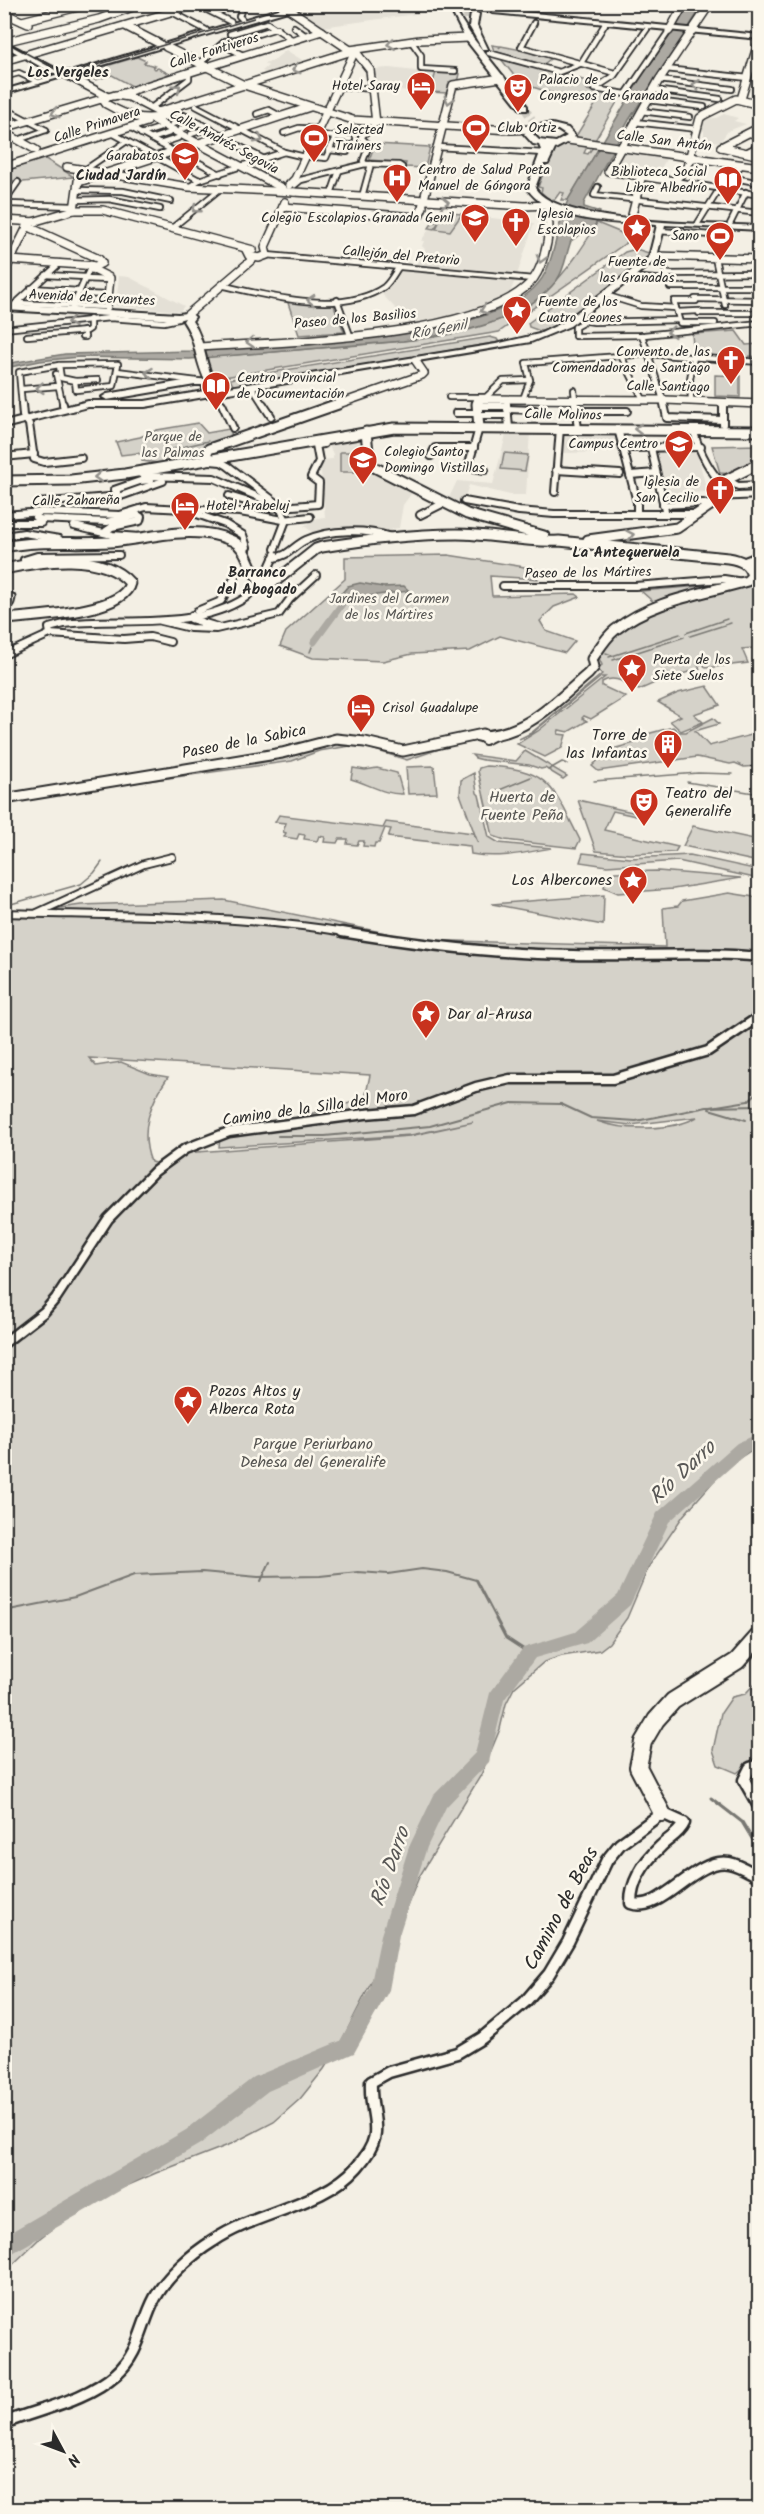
<svg xmlns="http://www.w3.org/2000/svg" width="764" height="2514" viewBox="0 0 764 2514" font-family="Kalam,sans-serif">
	<style>
		.built { fill: #e4e0d6 }
		.green { fill: #d5d2c9; stroke: #807e7a; stroke-width: 1.5; fill-rule: evenodd }
		.water { fill: #aca9a2; stroke: #787772; stroke-width: 1.5 }
		.lines { fill: none; stroke-linecap: round; stroke-linejoin: round }
		.stream-far2 { stroke: #787772; stroke-width: 1.5 }
		.stream-far1 { stroke: #787772; stroke-width: 2 }
		.stream { stroke: #787772; stroke-width: 3 }
		.canal { stroke: #aca9a2; stroke-width: 7 }
		.river { fill: #aca9a2; fill-rule: evenodd }
		.primary-tunnel { stroke: #cbc8bf; stroke-width: 8; stroke-dasharray: 8 4; stroke-linecap: butt }
		.street-far3-casing { stroke: #2b2b2b; stroke-width: 8 }
		.street-far2-casing { stroke: #2b2b2b; stroke-width: 10 }
		.street-far1-casing { stroke: #2b2b2b; stroke-width: 13 }
		.street-casing { stroke: #2b2b2b; stroke-width: 15 }
		.secondary-far2-casing { stroke: #2b2b2b; stroke-width: 10 }
		.secondary-far1-casing { stroke: #2b2b2b; stroke-width: 13 }
		.secondary-casing { stroke: #2b2b2b; stroke-width: 20 }
		.primary-casing { stroke: #2b2b2b; stroke-width: 4 }
		.street-far3 { stroke: #fbf7ec; stroke-width: 4.5 }
		.street-far2 { stroke: #fbf7ec; stroke-width: 6 }
		.street-far1 { stroke: #fbf7ec; stroke-width: 8 }
		.street { stroke: #fbf7ec; stroke-width: 10 }
		.secondary-far2 { stroke: #fbf7ec; stroke-width: 7 }
		.secondary-far1 { stroke: #fbf7ec; stroke-width: 9 }
		.secondary { stroke: #fbf7ec; stroke-width: 16 }
		.primary { fill: #fbf7ec; fill-rule: evenodd }
		.tram { stroke: #2b2b2b; stroke-width: 1.5 }
		.oneway { stroke: #93918c }
		.labels { text-anchor: middle; dominant-baseline: central; stroke-width: 5; stroke-linejoin: round; paint-order: stroke }
		.far-street-label { font-size: 14px; fill: #2b2b2b; stroke: #fbf7ec }
		.far-poi-label { font-size: 14px; fill: #2b2b2b; stroke: #fbf7ec; text-anchor: start }
		.far-park-label { font-size: 14px; fill: #565552; stroke: #fbf7ec }
		.far-neighbourhood-label { font-size: 15px; font-weight: bold; fill: #2b2b2b; stroke: #fbf7ec }
		.far-water-label { font-size: 15px; font-style: italic; fill: #585755; stroke: #fbf7ec }
		.poi-label { font-size: 16px; fill: #2b2b2b; stroke: #fbf7ec; text-anchor: start }
		.street-label { font-size: 16px; fill: #2b2b2b; stroke: #fbf7ec }
		.park-label { font-size: 16px; fill: #565552; stroke: #fbf7ec }
		.near-street-label { font-size: 20px; fill: #2b2b2b; stroke: #fbf7ec }
		.near-water-label { font-size: 21px; font-style: italic; fill: #585755; stroke: #fbf7ec }
	</style>
	<rect width="100%" height="100%" fill="#f3efe4"/>
	<filter id="ink" filterUnits="userSpaceOnUse"><feTurbulence type="fractalNoise" baseFrequency=".0167" numOctaves="2"/><feDisplacementMap in="SourceGraphic" scale="12" xChannelSelector="R" yChannelSelector="G"/><feConvolveMatrix kernelMatrix="1 2 1 2 8 2 1 2 1" color-interpolation-filters="sRGB"/></filter>
	<g filter="url(#ink)">
		<g class="built">
			<path d="M312 4 350 11 356 10 361 5 394 4 437 11 322 27 297 10Z"/>
			<path d="M286 50 307 63 269 75 262 71 268 66 264 63 274 60Z"/>
			<path d="M389 68 416 71 436 72 430 92 378 89 375 69Z"/>
			<path d="M724 114 738 118 734 121 746 124 728 131 720 142 704 140V131H699L702 119 716 118Z"/>
			<path d="M622 150 668 156 656 177 611 171Z"/>
			<path d="M441 212 534 223 517 275 415 266 425 249 422 246 424 241H421Z"/>
			<path d="M401 270 515 280 510 293 494 303 435 321 411 325 381 293 396 281Z"/>
			<path d="M119 276 129 277 184 306 180 311 116 306Z"/>
			<path d="M507 431H530L526 495H510L469 485 463 503 458 507 447 502 457 481 493 484Z"/>
			<path d="M563 432H618L620 449 610 452 561 453Z"/>
			<path d="M360 437 363 471 380 474 414 490 403 505 399 528 392 529V535L374 531 317 535 304 526 317 518 325 517 320 460 333 459V454L328 444Z"/>
			<path d="M696 448 707 492 662 494 653 449Z"/>
		</g>
		<g class="green">
			<path d="M492 45 500 46 499 48 501 46 537 53 535 54 553 57 541 66 494 51Z"/>
			<path d="M497 54 596 84 586 90 621 95 594 142 581 140 576 136 597 102 574 100 520 83Z"/>
			<path d="M137 57 146 61 144 63 155 66 153 67 155 69 158 68 170 74 132 86 112 75 95 80 82 73Z"/>
			<path d="M436 72 460 74 458 82 450 83 447 93 430 92Z"/>
			<path d="M569 143 588 145 584 153 588 154 593 147 599 148 568 200H561L564 193 560 192 555 199 550 200 541 192 542 188 538 187 552 150Z"/>
			<path d="M375 144 430 147 425 168 405 167 406 163 369 160Z"/>
			<path d="M44 158 74 177 23 182 5 180V171Z"/>
			<path d="M441 212 462 214 450 231 436 229 439 222 434 229 429 228 433 222H437L438 220 436 219Z"/>
			<path d="M597 223 619 232 630 240 499 332 224 377 210 373 206 357C253 354 299 350 346 346 405 341 471 339 523 308 555 290 579 255 597 223Z"/>
			<path d="M636 249 649 253V257L553 329 540 331 529 327 528 323 625 252Z"/>
			<path d="M287 300 333 303 344 332 299 335Z"/>
			<path d="M736 331 746 345 759 344V357L749 356 747 360 694 357 692 334Z"/>
			<path d="M490 337 497 339 499 342 234 387 230 379Z"/>
			<path d="M715 375 740 376V397L715 396Z"/>
			<path d="M198 423 207 433 229 429 233 437 204 448 197 458 166 464 142 461 143 457 138 453 121 455 116 442 140 437 157 430Z"/>
			<path d="M759 445V461L731 474 720 473 712 446Z"/>
			<rect x="340" y="452" width="19" height="20"/>
			<path d="M504 453 528 455 525 471 501 469Z"/>
			<path d="M448 555 537 569 538 579 490 576 492 596 576 594 580 597 554 607 540 621 546 631 575 641 565 653 500 636 470 651 412 654 383 661 313 658 280 646 286 632 345 579V557Z"/>
			<path d="M724 584 658 606 641 591Z"/>
			<path d="M739 586H759V658L754 648 742 649 748 663 706 668 703 664 698 665 700 669 671 677 667 673 662 675 664 679 639 690C626 684 615 674 602 682V686L626 697 591 719 584 716 582 718 587 721 568 732 559 730 558 734 566 735 562 748 545 757 517 744 538 731 605 677H601L532 733 519 739 531 733 602 674 597 669 602 665 598 656C603 649 609 640 616 634 650 607 698 598 739 586Z"/>
			<path d="M707 686 720 705 694 714 703 722 681 731 670 721 681 716 658 702 678 693Z"/>
			<path d="M713 718 719 724 695 731 709 746 759 733V766L744 767 735 763 730 764 697 757 598 771 592 766 609 750 638 742 647 734 673 727 679 732H686Z"/>
			<path d="M343 741 410 755 457 743 407 760 365 747 350 746 319 751 292 761 82 790Z"/>
			<path d="M525 751 567 776 563 779 545 768 541 769 529 765 483 760 475 758 472 755 516 761Z"/>
			<path d="M434 766 437 793 408 794 406 767Z"/>
			<path d="M486 766C551 769 553 787 580 840L576 848 505 840 493 836 478 771 479 768Z"/>
			<path d="M353 768 365 770 377 768 397 773 403 794C386 795 368 784 351 779Z"/>
			<path d="M474 773 477 793 479 795 489 837 499 843 551 848C524 853 499 859 471 854L470 846 388 837 391 829 385 828 379 843H375L374 847 363 846 364 841H359L357 845 347 844 348 839H339L337 843 324 842 325 837 319 836 317 841 304 839 305 835 299 834 297 839 284 837 286 833 283 832 286 823 275 822 279 815 383 828 386 822 473 833 478 843 460 794 461 780Z"/>
			<path d="M578 800 637 813 636 816 613 811 604 830 678 847 675 852 630 854 596 851Z"/>
			<path d="M693 826 759 840V862L683 846Z"/>
			<path d="M583 853 630 858 690 855 759 870V879L678 861 607 866 580 862Z"/>
			<path d="M658 871 741 878 673 889 618 893 604 887 605 879 615 872Z"/>
			<path d="M729 893 760 898V1109L753 1110H760L759 1445 726 1467 683 1516 649 1566 627 1618 609 1643 600 1650 562 1656 544 1662 514 1688 506 1704 500 1729 481 1775 419 1877 395 1936 342 2040 324 2069 300 2099 274 2122 231 2144 156 2173 83 2205 40 2238 5 2272 4 916 81 905 224 900 420 940 665 947 663 908 678 906 682 901ZM89 1058 370 1075 365 1099 220 1138 219 1147 411 1135 473 1122 410 1136 184 1153 159 1164 151 1162C139 1131 150 1103 168 1077L150 1074 121 1062 96 1066ZM697 1117C673 1131 624 1131 597 1121L630 1125Z"/>
			<path d="M604 895 603 925 492 904Z"/>
			<path d="M759 1679V1754L737 1773 718 1765 713 1750 721 1713 732 1697 745 1694Z"/>
		</g>
		<g class="water">
			<path d="M687 5H703L629 120 584 203V207L600 212C593 238 587 227 571 241 566 254 565 269 557 280 523 324 454 334 403 341L190 359 79 357 40 361 5 368 4 364 65 354 193 351 414 332C453 326 526 312 545 273 557 250 557 222 569 198L647 67 672 33Z"/>
			<path d="M360 583 383 587 404 586 409 591 361 597 342 604 334 602 348 586Z"/>
		</g>
		<g class="lines">
			<g class="stream-far2">
				<path d="M169 450 208 441"/>
				<path d="M686 633 727 619"/>
				<path d="M690 636 731 623"/>
				<path d="M310 652 314 642"/>
				<path d="M606 653 614 656"/>
				<path d="M609 657 680 634"/>
				<path d="M613 660 684 637"/>
				<path d="M548 770 562 762 567 764"/>
				<path d="M594 781 698 773 733 774"/>
				<path d="M687 782 760 794"/>
				<path d="M497 791 531 777"/>
				<path d="M4 906 81 884 94 873 102 862"/>
			</g>
			<g class="stream-far1">
				<path d="M711 1107 748 1101 760 1090"/>
				<path d="M709 1109 746 1120"/>
				<path d="M278 1136H325L430 1126 512 1103 561 1104 591 1118 636 1121 707 1107 760 1106"/>
				<path d="M261 1581 270 1562"/>
				<path d="M4 1611 75 1597 134 1575 202 1572 258 1577 320 1576 358 1572 388 1574 422 1569 447 1572 476 1580 497 1620"/>
			</g>
			<g class="stream">
				<path d="M496 1619 506 1638 529 1653"/>
				<path d="M711 1798 742 1822 760 1852"/>
			</g>
			<path class="canal" d="M314 642 342 604"/>
			<path class="river" d="M760 1433V1446L749 1451 669 1522 630 1605 587 1643 535 1658 504 1700 489 1762 446 1807 427 1847 399 1935 389 1990 354 2053 268 2091 200 2144 4 2258V2236L186 2130 254 2077 340 2041 370 1988 381 1935 409 1847 434 1795 475 1753 490 1693 523 1648 575 1632 618 1595 657 1513 737 1443Z"/>
			<g class="primary-tunnel">
				<path d="M467 19 468 4"/>
				<path d="M524 108 532 119"/>
			</g>
			<g class="street-far3-casing">
				<g id="street-far3">
					<path d="M110 4 118 8"/>
					<path d="M197 5 231 22"/>
					<path d="M172 12 206 30"/>
					<path d="M242 19 239 16 244 4"/>
					<path d="M534 23 521 47 615 73"/>
					<path d="M294 27 306 36"/>
					<path d="M647 29 614 76 594 89 626 94 669 31"/>
					<path d="M230 34 267 23 293 40"/>
					<path d="M411 41 421 55V69L455 71"/>
					<path d="M222 45 277 28"/>
					<path d="M223 45 243 55"/>
					<path d="M489 53 559 72 580 64"/>
					<path d="M581 63 605 24"/>
					<path d="M199 64 225 41"/>
					<path d="M666 69 748 78"/>
					<path d="M751 69 760 70"/>
					<path d="M4 77 19 73 38 82"/>
					<path d="M659 80 732 89"/>
					<path d="M337 86 373 89"/>
					<path d="M654 90 720 99"/>
					<path d="M648 100 704 107"/>
					<path d="M196 106 284 152 305 157"/>
					<path d="M4 108 46 130"/>
					<path d="M151 108 189 79V75L185 73"/>
					<path d="M641 111 690 117"/>
					<path d="M257 114 269 110 280 116"/>
					<path d="M184 115 222 135"/>
					<path d="M635 122 697 129"/>
					<path d="M172 124 190 118"/>
					<path d="M133 129 173 151"/>
					<path d="M181 129 200 123"/>
					<path d="M112 133 199 180"/>
					<path d="M284 133 299 128 318 129"/>
					<path d="M747 133 760 137"/>
					<path d="M141 134 160 128"/>
					<path d="M191 134 209 128"/>
					<path d="M315 134 350 139"/>
					<path d="M220 136 264 159"/>
					<path d="M151 139 169 133"/>
					<path d="M18 140 46 130"/>
					<path d="M160 144 178 138"/>
					<path d="M437 147 544 153"/>
					<path d="M176 150 220 174"/>
					<path d="M329 150 347 152"/>
					<path d="M744 153 760 145"/>
					<path d="M305 156 326 158 336 135"/>
					<path d="M365 164 363 161 369 145 361 137 376 123"/>
					<path d="M86 169 127 141"/>
					<path d="M730 177 760 183"/>
					<path d="M674 181 760 195"/>
					<path d="M295 185 301 180 365 164 399 165 402 167 394 194"/>
					<path d="M189 187 199 180 284 152"/>
					<path d="M598 187 594 195 760 213"/>
					<path d="M77 190 123 191 171 201"/>
					<path d="M332 191 339 171"/>
					<path d="M363 193 371 164"/>
					<path d="M75 200 109 199 160 209"/>
					<path d="M4 202 18 182"/>
					<path d="M7 204 74 206"/>
					<path d="M698 223 723 183 743 164"/>
					<path d="M730 224 746 192"/>
					<path d="M172 228 220 189"/>
					<path d="M659 231 712 235"/>
					<path d="M267 255 533 279"/>
					<path d="M662 257 670 287H760"/>
					<path d="M715 258 725 305"/>
					<path d="M754 259 759 290"/>
					<path d="M666 274 760 273"/>
					<path d="M46 275 85 277"/>
					<path d="M629 277 668 280"/>
					<path d="M84 279 110 280"/>
					<path d="M221 285C267 296 342 316 384 287 390 282 394 274 398 268"/>
					<path d="M31 288 79 291"/>
					<path d="M83 294 108 295"/>
					<path d="M605 295 641 306 676 308"/>
					<path d="M695 299 760 300"/>
					<path d="M337 300 350 335"/>
					<path d="M696 301H674L680 323H715"/>
					<path d="M16 303 107 307"/>
					<path d="M14 305 60 263"/>
					<path d="M72 308 90 268"/>
					<path d="M677 312 699 311"/>
					<path d="M699 313H760"/>
					<path d="M581 320 594 322 679 320"/>
					<path d="M586 321 575 327V336L644 335 760 323"/>
					<path d="M4 329 110 318 164 322 178 319"/>
					<path d="M642 335 665 406"/>
					<path d="M27 336 87 331 90 329V319"/>
					<path d="M82 337H85L84 331"/>
					<path d="M621 356 643 399"/>
					<path d="M118 364 114 386 76 390 75 381 61 378 59 365Z"/>
					<path d="M117 371 205 382"/>
					<path d="M56 374 63 406"/>
					<path d="M75 381 98 380"/>
					<path d="M251 386 264 406"/>
					<path d="M22 389 58 386"/>
					<path d="M574 390 575 399"/>
					<path d="M216 392 223 406"/>
					<path d="M449 397H485"/>
					<path d="M484 399 503 381 530 380"/>
					<path d="M523 399 530 380 526 363 647 354 760 362"/>
					<path d="M574 399 575 406"/>
					<path d="M691 400 690 379 694 357"/>
					<path d="M507 402V406"/>
					<path d="M723 402V406"/>
					<path d="M22 406 19 372 59 365"/>
				</g>
			</g>
			<g class="street-far2-casing">
				<g id="street-far2">
					<path d="M22 404 23 416 29 424 34 459 44 462 81 458"/>
					<path d="M63 404 64 409"/>
					<path d="M222 404 233 428"/>
					<path d="M263 404 271 416"/>
					<path d="M507 404 509 428"/>
					<path d="M575 404 578 429"/>
					<path d="M664 404 667 418 723 420"/>
					<path d="M723 404V424"/>
					<path d="M477 406H507"/>
					<path d="M507 409 535 410"/>
					<path d="M575 411H627"/>
					<path d="M456 413H478"/>
					<path d="M483 415H508"/>
					<path d="M479 428 468 467 485 470"/>
					<path d="M618 429 637 502V514"/>
					<path d="M694 429C695 443 708 468 718 479L716 486"/>
					<path d="M623 448 701 447"/>
					<path d="M651 448 665 511"/>
					<path d="M431 456 435 448H474"/>
					<path d="M4 457 34 454"/>
					<path d="M210 461 221 462 228 466 278 504 286 520 275 549"/>
					<path d="M556 470 620 474"/>
					<path d="M137 472 144 476 214 478 263 499"/>
					<path d="M630 475 656 473"/>
					<path d="M726 479 738 486 760 485"/>
					<path d="M117 492 114 490 140 481 151 480"/>
					<path d="M555 492 560 428"/>
					<path d="M229 496 268 508 318 504 319 483 311 477 319 461 316 445 324 444"/>
					<path d="M716 497 760 495"/>
					<path d="M464 501 519 511 554 514H696"/>
					<path d="M38 503 121 496 163 481"/>
					<path d="M663 505 703 503 709 505"/>
					<path d="M38 513 35 517 40 519 107 522 138 515 141 517 140 521 112 527 106 531 112 535 140 537"/>
					<path d="M194 513 225 524 243 535 247 547 244 549"/>
					<path d="M4 515 42 512 120 515 146 507 240 512 283 520 310 517"/>
					<path d="M420 515 444 503"/>
					<path d="M4 523H41"/>
					<path d="M74 526 108 534"/>
					<path d="M4 536 24 533 59 539"/>
					<path d="M273 558C288 557 293 546 306 540 330 529 366 529 391 537"/>
					<path d="M742 562 760 555"/>
					<path d="M25 565 24 560 37 556 119 555"/>
					<path d="M267 572 275 554"/>
					<path d="M503 586H635L724 579 743 582"/>
					<path d="M197 611 221 601 235 577"/>
					<path d="M192 615 191 619 218 627"/>
					<path d="M161 621 190 628 216 629 279 614 290 599 316 575"/>
					<path d="M50 634 49 628 64 624C120 617 194 631 245 598 251 594 255 587 260 581"/>
					<path d="M4 655 50 634 124 639 150 637 170 642"/>
					<path d="M478 736 485 741 495 736"/>
					<path d="M4 913C120 916 237 914 351 933"/>
					<path d="M37 913 144 864 172 857"/>
				</g>
			</g>
			<g class="street-far1-casing">
				<g id="street-far1">
					<path d="M342 932C419 945 495 954 573 955 635 957 698 951 760 957"/>
					<path d="M4 1343 44 1312 56 1298 108 1219 155 1171 185 1149 229 1132 365 1114 414 1110 476 1087 510 1079H613L708 1051 760 1016"/>
				</g>
			</g>
			<g class="street-casing">
				<g id="street">
					<path d="M760 1765 750 1768 744 1780 760 1808"/>
					<path d="M760 1769V1778"/>
					<path d="M4 2423C41 2408 85 2401 116 2374 140 2353 141 2324 155 2298 167 2276 192 2254 213 2241 257 2211 323 2206 357 2167 389 2131 369 2121 371 2082L389 2072 457 2053 482 2038 525 2002 549 1974 568 1942 607 1860 620 1844 662 1813 684 1823C679 1834 669 1838 661 1846 645 1861 631 1881 631 1903 661 1915 694 1857 729 1863 740 1865 750 1872 760 1877"/>
				</g>
			</g>
			<g class="secondary-far2-casing">
				<g id="secondary-far2">
					<path d="M651 4 679 7"/>
					<path d="M289 9 350 50"/>
					<path d="M4 13 28 24"/>
					<path d="M22 21 90 4"/>
					<path d="M125 26 160 44"/>
					<path d="M669 31 682 8"/>
					<path d="M12 40 99 19 141 4"/>
					<path d="M166 47 244 85 353 120 510 130 533 129"/>
					<path d="M350 50 420 40 469 38"/>
					<path d="M356 52 370 70 376 123"/>
					<path d="M4 61 198 4"/>
					<path d="M65 74 108 97"/>
					<path d="M114 96 322 31"/>
					<path d="M106 98 104 101 106 104C129 117 144 122 170 115"/>
					<path d="M741 99 759 40"/>
					<path d="M158 112 349 52"/>
					<path d="M154 120 282 188"/>
					<path d="M4 128 115 95 129 97 158 112"/>
					<path d="M4 132 36 150"/>
					<path d="M568 140 752 166 760 165"/>
					<path d="M721 147 760 127"/>
					<path d="M721 147 760 156"/>
					<path d="M690 156 700 118 704 115 736 99 760 105"/>
					<path d="M693 156 685 170 674 181 608 171 659 80 706 10"/>
					<path d="M4 167 147 122"/>
					<path d="M67 167 189 187 294 192"/>
					<path d="M79 182 310 107"/>
					<path d="M289 185 295 179 354 53"/>
					<path d="M283 207 416 217 419 216 423 207"/>
					<path d="M74 210 79 174"/>
					<path d="M421 211 453 85 501 78"/>
					<path d="M631 219 641 179 638 176"/>
					<path d="M4 220 36 222"/>
					<path d="M29 223 74 210H103L253 250"/>
					<path d="M246 250 249 256 259 258 267 255 265 247 285 202"/>
					<path d="M655 256 760 259"/>
					<path d="M10 260 96 266 102 263 99 259 27 226"/>
					<path d="M91 265 90 268 110 278 107 307"/>
					<path d="M4 273 29 223"/>
					<path d="M187 315 254 258"/>
					<path d="M198 347C276 342 476 339 530 283 542 271 548 244 549 227 549 219 546 213 549 205L525 206 294 192"/>
					<path d="M333 406 422 375 424 373 415 360"/>
					<path d="M477 406V401L484 399 666 400 760 404"/>
				</g>
			</g>
			<g class="secondary-far1-casing">
				<g id="secondary-far1">
					<path d="M477 404 479 428"/>
					<path d="M366 432 369 462 374 467 467 514 544 536"/>
					<path d="M208 457 206 452 209 449 338 404"/>
					<path d="M4 481 71 480 125 474 394 428 760 431"/>
					<path d="M588 540 677 528 715 502V489L720 483 760 463"/>
					<path d="M4 547C39 540 74 544 110 542 149 539 195 523 233 541 251 550 247 575 266 583L277 580 316 549 322 547C367 540 411 534 457 534 491 534 525 543 559 541L728 558C740 560 749 563 752 576L747 581C703 594 652 600 615 630 606 637 599 649 592 659L594 667 588 674C555 702 524 737 478 736"/>
					<path d="M4 569C41 561 102 551 130 583 123 614 31 616 4 619"/>
					<path d="M4 595 10 598 9 602"/>
					<path d="M4 799 282 753 336 739 365 742 403 751 483 734"/>
				</g>
			</g>
			<g class="secondary-casing">
				<path id="secondary" d="M662 1813 638 1767 643 1742 656 1720 673 1701 737 1661 760 1635"/>
			</g>
			<g class="primary-casing">
				<g id="primary">
					<path d="M294 4H305L291 10 4 94V90L59 74 50 72 4 46V41L55 68 71 72 279 9 280 7Z"/>
					<path d="M410 4H433L455 9 451 11Z"/>
					<path d="M469 4H480L494 9 760 35V39L493 13Z"/>
					<path d="M676 4 704 8 705 4H712L706 12 677 8Z"/>
					<path d="M736 4 760 5V9Z"/>
					<path d="M452 12H456L472 37 527 106V110H521L466 40Z"/>
					<path d="M475 12 479 14 477 26 488 49H482L469 26 471 14Z"/>
					<path d="M552 124 568 128 575 136 570 141 555 149 548 164H544L535 188C559 226 714 223 760 226V230L665 225 656 260 570 326 531 342 145 407H88L4 428V422L88 401H145L204 391 202 385H195L107 400 102 397 107 394 195 379 205 380C195 361 196 339 183 321L185 318 178 320 4 310V304L178 314C184 313 191 312 195 317L192 321C205 339 204 362 214 381L211 384V387L217 389 496 344 539 334 564 322 649 257 657 225C619 223 549 223 527 188L541 150 539 145 533 144 524 134 535 125ZM540 129 558 130 567 136 556 142 539 140 533 134Z"/>
				</g>
			</g>
			<use href="#street-far3" class="street-far3"/>
			<use href="#street-far2" class="street-far2"/>
			<use href="#street-far1" class="street-far1"/>
			<use href="#street" class="street"/>
			<use href="#secondary-far2" class="secondary-far2"/>
			<use href="#secondary-far1" class="secondary-far1"/>
			<use href="#secondary" class="secondary"/>
			<use href="#primary" class="primary"/>
			<path class="tram" d="M4 41 57 70 77 71 254 18"/>
		</g>
		<defs><path id="oneway-chevron" d="M-2-3.5L2.5 0L-2 3.5" fill="none" stroke-width="1.6" stroke-linecap="round" stroke-linejoin="round" transform="scale(1.5)"/></defs>
		<g class="oneway">
			<use href="#oneway-chevron" transform="translate(391 44) rotate(172)"/>
			<use href="#oneway-chevron" transform="translate(296 69) rotate(163)"/>
			<use href="#oneway-chevron" transform="translate(696 85) rotate(-173)"/>
			<use href="#oneway-chevron" transform="translate(177 88) rotate(-39)"/>
			<use href="#oneway-chevron" transform="translate(449 100) rotate(105)"/>
			<use href="#oneway-chevron" transform="translate(55 113) rotate(163)"/>
			<use href="#oneway-chevron" transform="translate(259 139) rotate(27)"/>
			<use href="#oneway-chevron" transform="translate(445 202) rotate(3)"/>
			<use href="#oneway-chevron" transform="translate(196 209) rotate(142)"/>
			<use href="#oneway-chevron" transform="translate(541 259) rotate(106)"/>
			<use href="#oneway-chevron" transform="translate(311 300) rotate(-177)"/>
			<use href="#oneway-chevron" transform="translate(484 310) rotate(161)"/>
			<use href="#oneway-chevron" transform="translate(71 322) rotate(173)"/>
			<use href="#oneway-chevron" transform="translate(671 332) rotate(174)"/>
			<use href="#oneway-chevron" transform="translate(250 342) rotate(176)"/>
			<use href="#oneway-chevron" transform="translate(149 373) rotate(-174)"/>
			<use href="#oneway-chevron" transform="translate(40 388) rotate(175)"/>
			<use href="#oneway-chevron" transform="translate(638 429) rotate(-180)"/>
			<use href="#oneway-chevron" transform="translate(98 477) rotate(176)"/>
			<use href="#oneway-chevron" transform="translate(630 535) rotate(-10)"/>
		</g>
	</g>
	<defs>
		<g id="hotel-pin" transform="scale(1.5)"><path d="M0 17L-7.5 6A9.5 9.5 0 1 1 7.5 6Z" fill="#c8321e" stroke="#fbf7ec"/><path d="M-6-4.5h1.5V1H6V5H4.5V3h-9V5H-6ZM-4 0a1.8 1.8 0 1 1 3.6 0ZM.5 0V-2.5h3Q6-2.5 6 0Z" fill="#fff"/></g>
		<g id="theatre-pin" transform="scale(1.5)"><path d="M0 17L-7.5 6A9.5 9.5 0 1 1 7.5 6Z" fill="#c8321e" stroke="#fbf7ec"/><path d="M-5-5.5Q0-4 5-5.5V0Q5 5 0 6Q-5 5-5 0ZM-3.3-2.5H-1v1.5H-3.3ZM1-2.5H3.3v1.5H1ZM-2.8 1Q0 5.5 2.8 1Z" fill="#fff"/></g>
		<g id="stadium-pin" transform="scale(1.5)"><path d="M0 17L-7.5 6A9.5 9.5 0 1 1 7.5 6Z" fill="#c8321e" stroke="#fbf7ec"/><path d="M0-5a6.5 5 0 1 0 0 10a6.5 5 0 1 0 0-10ZM-3.5-1.8h7v3.6h-7Z" fill="#fff"/></g>
		<g id="school-pin" transform="scale(1.5)"><path d="M0 17L-7.5 6A9.5 9.5 0 1 1 7.5 6Z" fill="#c8321e" stroke="#fbf7ec"/><path d="M0-5L7-2L0 1L-7-2ZM-4 1L0 2.5L4 1V4Q0 6-4 4Z" fill="#fff"/></g>
		<g id="hospital-pin" transform="scale(1.5)"><path d="M0 17L-7.5 6A9.5 9.5 0 1 1 7.5 6Z" fill="#c8321e" stroke="#fbf7ec"/><path d="M-5-5h3v3.5h4V-5h3V5h-3V1.5h-4V5h-3Z" fill="#fff"/></g>
		<g id="library-pin" transform="scale(1.5)"><path d="M0 17L-7.5 6A9.5 9.5 0 1 1 7.5 6Z" fill="#c8321e" stroke="#fbf7ec"/><path d="M-6-4Q-3-5.5-.7-3.5V5Q-3 3-6 4ZM6-4Q3-5.5 .7-3.5V5Q3 3 6 4Z" fill="#fff"/></g>
		<g id="church-pin" transform="scale(1.5)"><path d="M0 17L-7.5 6A9.5 9.5 0 1 1 7.5 6Z" fill="#c8321e" stroke="#fbf7ec"/><path d="M-1.2-6h2.4v3.5h3.3v2.4h-3.3V6h-2.4V-.1h-3.3v-2.4h3.3Z" fill="#fff"/></g>
		<g id="sight-pin" transform="scale(1.5)"><path d="M0 17L-7.5 6A9.5 9.5 0 1 1 7.5 6Z" fill="#c8321e" stroke="#fbf7ec"/><path d="M0-6L1.8-2.2L6-1.7L2.9 1.2L3.7 5.4L0 3.3L-3.7 5.4L-2.9 1.2L-6-1.7L-1.8-2.2Z" fill="#fff"/></g>
		<g id="university-pin" transform="scale(1.5)"><path d="M0 17L-7.5 6A9.5 9.5 0 1 1 7.5 6Z" fill="#c8321e" stroke="#fbf7ec"/><path d="M0-5L7-2L0 1L-7-2ZM-4 1L0 2.5L4 1V4Q0 6-4 4Z" fill="#fff"/></g>
		<g id="building-pin" transform="scale(1.5)"><path d="M0 17L-7.5 6A9.5 9.5 0 1 1 7.5 6Z" fill="#c8321e" stroke="#fbf7ec"/><path d="M-4-6H4V6H1V3H-1V6H-4ZM-2.5-4.3h1.7v1.8h-1.7ZM.8-4.3h1.7v1.8H.8ZM-2.5-1h1.7V.8h-1.7ZM.8-1h1.7V.8H.8Z" fill="#fff"/></g>
	</defs>
	<g fill-rule="evenodd">
		<use href="#hotel-pin" x="421" y="86"/>
		<use href="#theatre-pin" x="518" y="88"/>
		<use href="#stadium-pin" x="476" y="128"/>
		<use href="#stadium-pin" x="314" y="138"/>
		<use href="#school-pin" x="185" y="156"/>
		<use href="#hospital-pin" x="397" y="178"/>
		<use href="#library-pin" x="728" y="180"/>
		<use href="#school-pin" x="475" y="218"/>
		<use href="#church-pin" x="516" y="222"/>
		<use href="#sight-pin" x="637" y="228"/>
		<use href="#stadium-pin" x="720" y="236"/>
		<use href="#sight-pin" x="517" y="310"/>
		<use href="#church-pin" x="731" y="360"/>
		<use href="#library-pin" x="216" y="386"/>
		<use href="#university-pin" x="679" y="444"/>
		<use href="#school-pin" x="363" y="460"/>
		<use href="#church-pin" x="720" y="490"/>
		<use href="#hotel-pin" x="185" y="506"/>
		<use href="#sight-pin" x="632" y="668"/>
		<use href="#hotel-pin" x="361" y="708"/>
		<use href="#building-pin" x="668" y="744"/>
		<use href="#theatre-pin" x="644" y="802"/>
		<use href="#sight-pin" x="633" y="880"/>
		<use href="#sight-pin" x="426" y="1014"/>
		<use href="#sight-pin" x="188" y="1400"/>
	</g>
	<g class="labels">
		<g class="far-street-label">
			<text transform="translate(214 51) rotate(-17)">Calle Fontiveros</text>
			<text transform="translate(97 125) rotate(-18)">Calle Primavera</text>
			<text transform="translate(664 141) rotate(7)">Calle San Antón</text>
			<text transform="translate(224 142) rotate(28)">Calle Andrés Segovia</text>
			<text transform="translate(401 256) rotate(5)">Callejón del Pretorio</text>
			<text transform="translate(92 298) rotate(3)">Avenida de Cervantes</text>
			<text transform="translate(355 319) rotate(-5)">Paseo de los Basilios</text>
			<text transform="translate(668 387) rotate(1)">Calle Santiago</text>
			<text transform="translate(563 415) rotate(1)">Calle Molinos</text>
			<text transform="translate(76 501) rotate(-1)">Calle Zahareña</text>
			<text transform="translate(588 573) rotate(-1)">Paseo de los Mártires</text>
		</g>
		<g class="far-poi-label">
			<text x="539" y="80">Palacio de<tspan x="539" dy="16">Congresos de Granada</tspan></text>
			<text x="400" y="86" text-anchor="end">Hotel Saray</text>
			<text x="497" y="128">Club Ortiz</text>
			<text x="335" y="130">Selected<tspan x="335" dy="16">Trainers</tspan></text>
			<text x="164" y="156" text-anchor="end">Garabatos</text>
			<text x="418" y="170">Centro de Salud Poeta<tspan x="418" dy="16">Manuel de Góngora</tspan></text>
			<text x="707" y="172" text-anchor="end">Biblioteca Social<tspan x="707" dy="16">Libre Albedrío</tspan></text>
			<text x="537" y="214">Iglesia<tspan x="537" dy="16">Escolapios</tspan></text>
			<text x="454" y="218" text-anchor="end">Colegio Escolapios Granada Genil</text>
			<text x="699" y="236" text-anchor="end">Sano</text>
			<text x="637" y="262" text-anchor="middle">Fuente de<tspan x="637" dy="16">las Granadas</tspan></text>
			<text x="538" y="302">Fuente de los<tspan x="538" dy="16">Cuatro Leones</tspan></text>
			<text x="710" y="352" text-anchor="end">Convento de las<tspan x="710" dy="16">Comendadoras de Santiago</tspan></text>
			<text x="237" y="378">Centro Provincial<tspan x="237" dy="16">de Documentación</tspan></text>
			<text x="658" y="444" text-anchor="end">Campus Centro</text>
			<text x="384" y="452">Colegio Santo<tspan x="384" dy="16">Domingo Vistillas</tspan></text>
			<text x="699" y="482" text-anchor="end">Iglesia de<tspan x="699" dy="16">San Cecilio</tspan></text>
			<text x="206" y="506">Hotel Arabeluj</text>
			<text x="653" y="660">Puerta de los<tspan x="653" dy="16">Siete Suelos</tspan></text>
			<text x="382" y="708">Crisol Guadalupe</text>
		</g>
		<g class="far-park-label">
			<text x="173" y="437">Parque de<tspan x="173" dy="16">las Palmas</tspan></text>
			<text x="389" y="599">Jardines del Carmen<tspan x="389" dy="16">de los Mártires</tspan></text>
		</g>
		<g class="far-neighbourhood-label">
			<text x="68" y="73">Los Vergeles</text>
			<text x="121" y="176">Ciudad Jardín</text>
			<text x="626" y="553">La Antequeruela</text>
			<text x="257" y="573">Barranco<tspan x="257" dy="17">del Abogado</tspan></text>
		</g>
		<g class="far-water-label">
			<text transform="translate(439 330) rotate(-10)">Río Genil</text>
		</g>
		<g class="poi-label">
			<text x="647" y="735" text-anchor="end">Torre de<tspan x="647" dy="18">las Infantas</tspan></text>
			<text x="665" y="793">Teatro del<tspan x="665" dy="18">Generalife</tspan></text>
			<text x="612" y="880" text-anchor="end">Los Albercones</text>
			<text x="447" y="1014">Dar al-Arusa</text>
			<text x="209" y="1391">Pozos Altos y<tspan x="209" dy="18">Alberca Rota</tspan></text>
		</g>
		<g class="street-label">
			<text transform="translate(244 742) rotate(-11)">Paseo de la Sabica</text>
			<text transform="translate(315 1108) rotate(-8)">Camino de la Silla del Moro</text>
		</g>
		<g class="park-label">
			<text x="522" y="797">Huerta de<tspan x="522" dy="18">Fuente Peña</tspan></text>
			<text x="313" y="1444">Parque Periurbano<tspan x="313" dy="18">Dehesa del Generalife</tspan></text>
		</g>
		<g class="near-street-label">
			<text transform="translate(562 1909) rotate(-62)">Camino de Beas</text>
		</g>
		<g class="near-water-label">
			<text transform="translate(683 1473) rotate(-43)">Río Darro</text>
			<text transform="translate(391 1867) rotate(-71)">Río Darro</text>
		</g>
	</g>
	<rect width="764" height="2514" fill="none" stroke="#fbf7ec" stroke-width="24"/>
	<rect x="12" y="12" width="740" height="2490" fill="none" stroke="#2b2b2b" stroke-width="2" filter="url(#ink)"/>
	<g transform="translate(63 2451) rotate(131)" stroke="#fbf7ec" stroke-width="4.5" paint-order="stroke">
	<path d="M0-4.5L10 22L0 15L-10 22Z" fill="#2b2b2b"/>
	<text y="-9" font-size="16" font-weight="bold" text-anchor="middle" fill="#2b2b2b">N</text>
	</g>
</svg>
